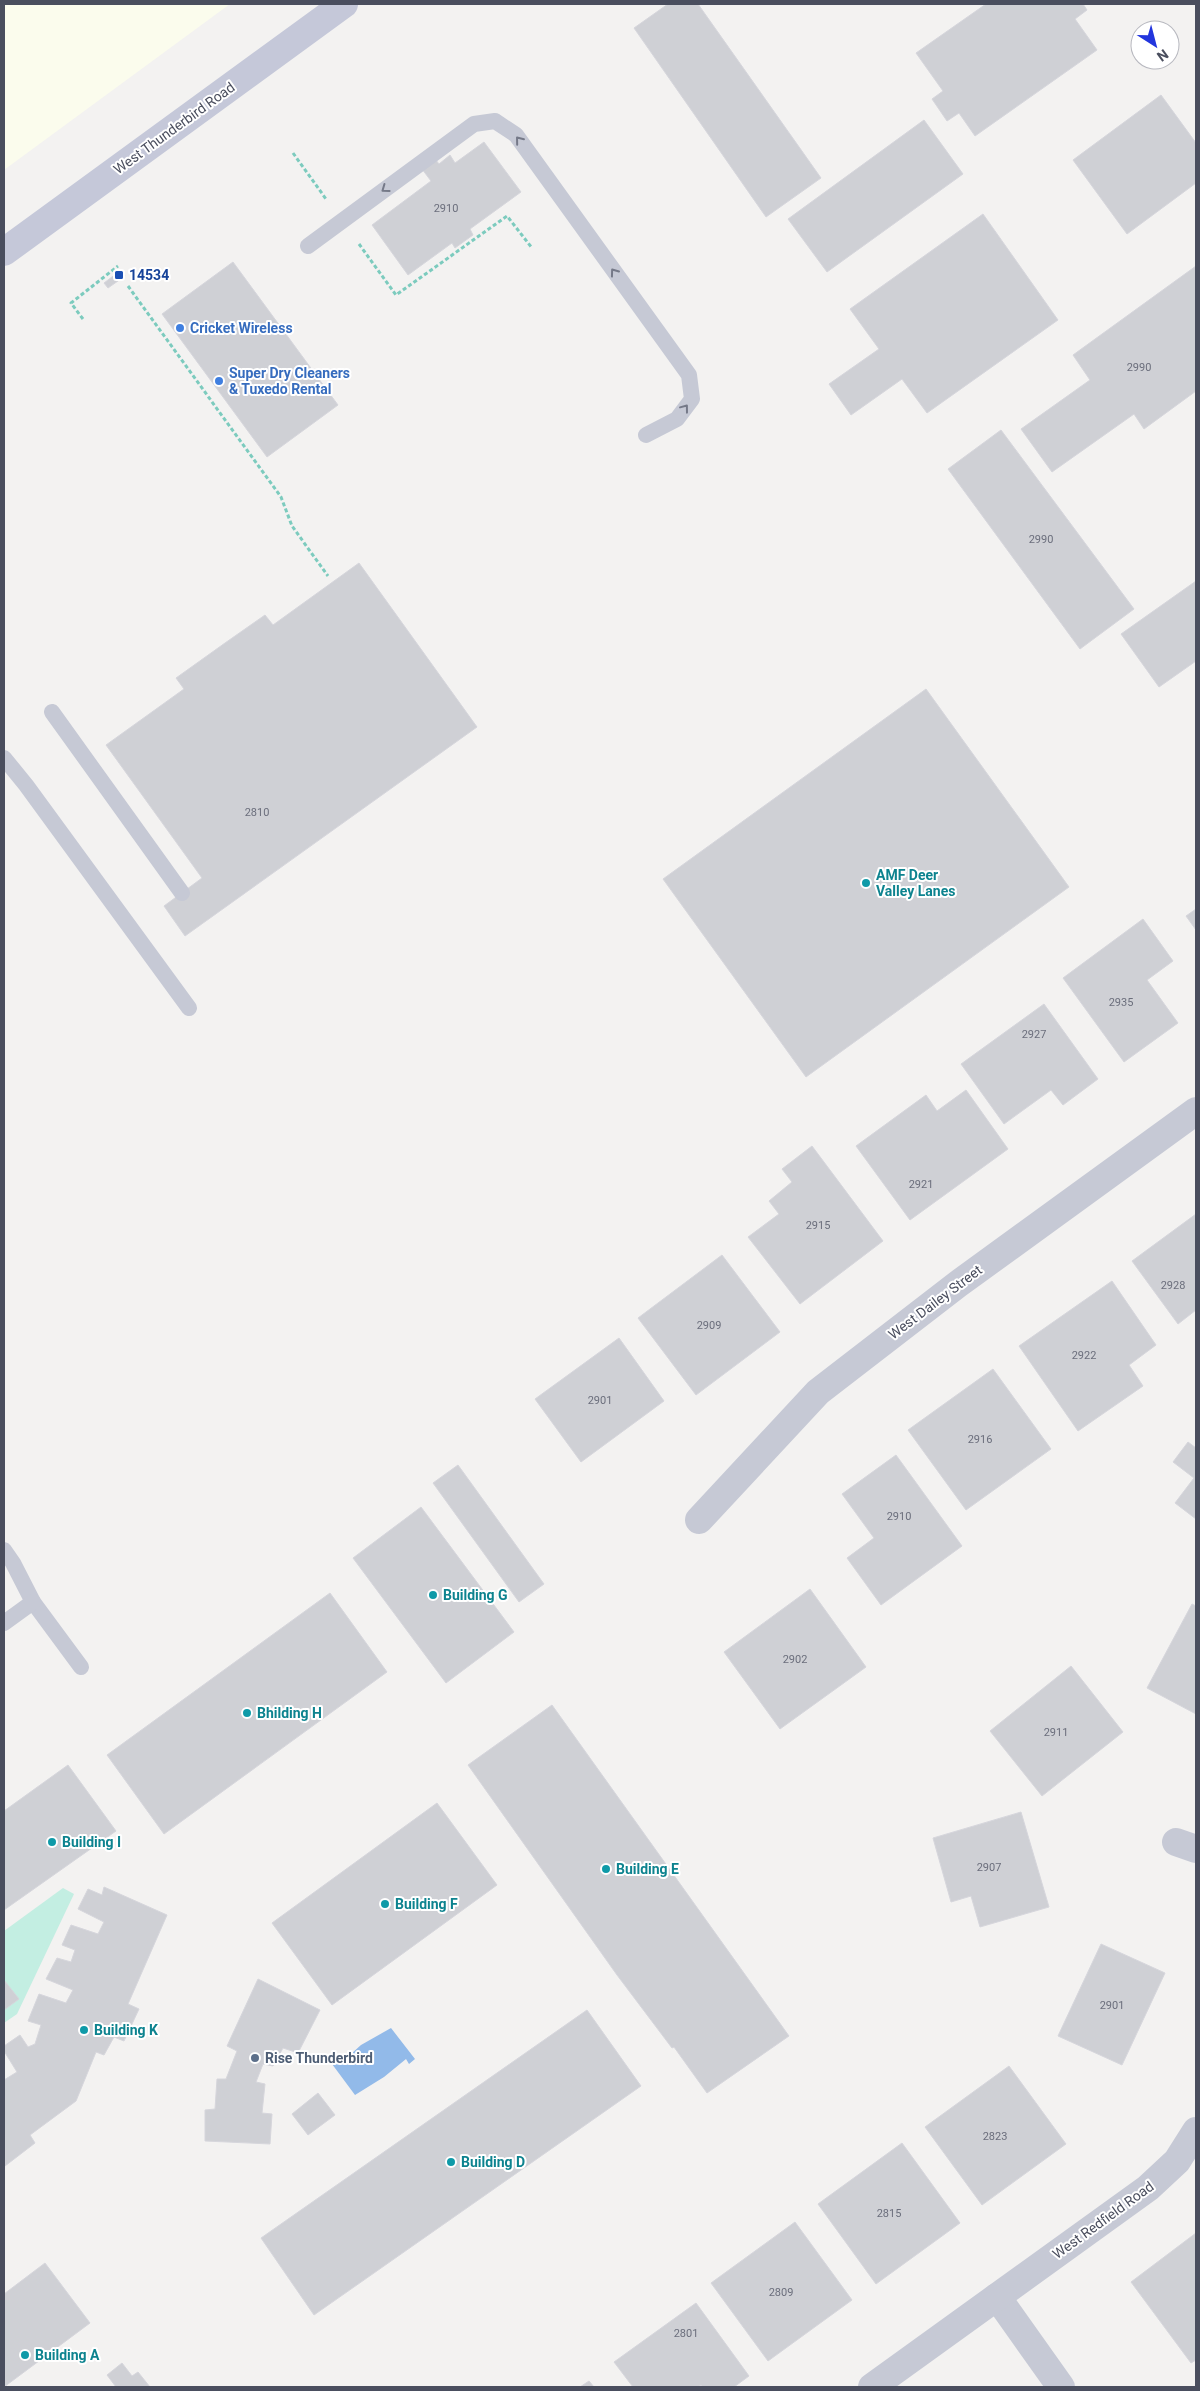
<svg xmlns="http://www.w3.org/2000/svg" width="1200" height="2391" viewBox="0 0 1200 2391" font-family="Roboto,sans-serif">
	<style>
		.commercial { fill: #fbfced }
		.green { fill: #c3eee2 }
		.water { fill: #92bae9 }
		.building { fill: #cfd0d5; stroke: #d6d6dc }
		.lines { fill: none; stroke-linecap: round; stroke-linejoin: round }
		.path { stroke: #7ccbbe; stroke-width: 3; stroke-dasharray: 4 2.5; stroke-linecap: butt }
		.lane { stroke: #c6c9d5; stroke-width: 16 }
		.street { stroke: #c6c9d5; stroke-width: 28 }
		.secondary { stroke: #c5c8d9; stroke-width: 28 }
		.oneway { stroke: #757988 }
		.transit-dot { fill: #1a4fb4; stroke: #fff; stroke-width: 2 }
		.shop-dot { fill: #3f7fe0; stroke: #fff; stroke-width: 2 }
		.culture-dot { fill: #0f9aa8; stroke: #fff; stroke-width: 2 }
		.service-dot { fill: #5c6f8a; stroke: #fff; stroke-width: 2 }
		.labels { text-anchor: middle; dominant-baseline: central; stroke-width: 4; stroke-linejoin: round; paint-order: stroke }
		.number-label { font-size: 11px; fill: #6b6e7c }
		.street-label { font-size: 14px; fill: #4a4e5e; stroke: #fff }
		.transit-label { font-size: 14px; font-weight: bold; fill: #164399; stroke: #fff; text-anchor: start }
		.shop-label { font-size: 14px; font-weight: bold; fill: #366cbe; stroke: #fff; text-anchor: start }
		.culture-label { font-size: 14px; font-weight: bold; fill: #0d838f; stroke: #fff; text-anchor: start }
		.service-label { font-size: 14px; font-weight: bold; fill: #4e5e75; stroke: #fff; text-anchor: start }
	</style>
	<rect width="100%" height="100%" fill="#f3f2f1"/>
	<path class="commercial" d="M4 4H230L4 170Z"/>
	<path class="green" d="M63 1888 74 1894 17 2014 4 2023V1931Z"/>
	<path class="water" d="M391 2028 415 2059 409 2064 406 2059 384 2077 355 2095 332 2064 338 2059 341 2063 361 2045Z"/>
	<g class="building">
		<path d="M668 4H698L821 178 766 217 634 28Z"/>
		<path d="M986 4H1083L1087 10 1075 19 1097 50 975 136 959 113 947 121 932 99 943 91 916 53Z"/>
		<path d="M1161 95 1196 143V183L1127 234 1073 160Z"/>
		<path d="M924 120 963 174 827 272 788 219Z"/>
		<path d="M484 142 521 192 470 229 473 235 455 248 452 243 408 275 372 225 431 181 419 165 432 155 439 164 450 155 455 163Z"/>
		<path d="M983 214 1058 320 927 413 902 379 851 415 829 384 879 349 850 309Z"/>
		<path d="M233 262 338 405 267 457 162 314Z"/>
		<path d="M1196 266V391L1144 429 1134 414 1052 472 1021 429 1090 380 1073 355Z"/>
		<path d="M121 270 125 276 108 288 104 283Z"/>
		<path d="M1001 430 1134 609 1080 649 948 469Z"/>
		<path d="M359 563 477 727 185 936 164 906 202 878 106 745 184 689 176 678 225 643 265 615 273 625Z"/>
		<path d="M1196 581V661L1159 687 1121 634Z"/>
		<path d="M926 689 1069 887 806 1077 663 879Z"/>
		<path d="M1196 909V930L1186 916Z"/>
		<path d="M1143 919 1173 961 1147 980 1178 1023 1124 1062 1063 978Z"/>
		<path d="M1044 1004 1098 1079 1063 1105 1051 1090 1004 1124 961 1064Z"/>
		<path d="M966 1090 1008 1149 910 1220 856 1146 926 1095 937 1111Z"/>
		<path d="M812 1146 883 1241 800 1304 748 1237 779 1214 769 1201 792 1182 782 1169Z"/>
		<path d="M1196 1214V1310L1178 1324 1132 1261Z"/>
		<path d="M722 1255 780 1332 696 1395 638 1318Z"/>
		<path d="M1112 1281 1156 1345 1129 1365 1143 1386 1078 1431 1019 1346Z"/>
		<path d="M619 1338 664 1401 581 1462 535 1399Z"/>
		<path d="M993 1369 1051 1449 966 1510 908 1430Z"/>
		<path d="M1188 1442 1196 1448V1519L1175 1503 1194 1478 1173 1462Z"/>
		<path d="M896 1455 962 1546 881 1605 847 1558 874 1538 842 1494Z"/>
		<path d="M458 1465 544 1584 519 1602 433 1483Z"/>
		<path d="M421 1507 514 1632 446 1683 353 1558Z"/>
		<path d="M810 1589 866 1667 780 1729 724 1652Z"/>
		<path d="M330 1593 387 1672 164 1834 107 1755Z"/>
		<path d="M1192 1604 1196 1606V1714L1147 1688Z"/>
		<path d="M1071 1666 1123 1732 1042 1796 990 1731Z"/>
		<path d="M552 1705 789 2036 707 2093 674 2047 672 2048 617 1975 468 1765Z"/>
		<path d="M68 1765 116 1831 4 1910V1811Z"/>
		<path d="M437 1803 497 1885 332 2005 272 1923Z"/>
		<path d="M1021 1812 1049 1907 980 1927 971 1896 951 1902 933 1838Z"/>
		<path d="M104 1887 167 1915 128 2004 139 2009 124 2041 114 2037 104 2055 96 2052 76 2101 30 2135 35 2143 5 2166 4 2080 17 2072 4 2051V2046L20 2035 28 2047 35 2044 41 2025 28 2021 39 1994 66 2003 73 1990 46 1979 57 1958 71 1962 75 1950 62 1945 71 1925 98 1934 104 1922 78 1909 88 1889 102 1895Z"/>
		<path d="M1101 1944 1165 1973 1122 2065 1058 2036Z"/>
		<path d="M258 1979 320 2010 298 2053 283 2048 273 2066 263 2064 256 2082 265 2084 262 2113 272 2114 270 2144 205 2141V2110L215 2109 217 2079H226L237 2051 227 2046Z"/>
		<path d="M4 1980 19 1999 4 2010Z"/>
		<path d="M587 2010 641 2086 314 2315 261 2238Z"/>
		<path d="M1009 2066 1066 2144 982 2205 925 2127Z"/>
		<path d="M318 2093 335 2115 308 2135 292 2114Z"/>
		<path d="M902 2143 960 2223 876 2284 818 2204Z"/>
		<path d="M795 2222 852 2300 768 2361 711 2283Z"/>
		<path d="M1196 2233V2360L1191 2363 1131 2282Z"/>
		<path d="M45 2263 90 2323 4 2387V2294Z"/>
		<path d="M696 2303 749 2376 734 2387H703L701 2385 698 2387H633L614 2362Z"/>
		<path d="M122 2363 132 2376 138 2372 150 2387H116L107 2375Z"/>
		<path d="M589 2381 594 2387H580Z"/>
	</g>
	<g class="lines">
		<g class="path">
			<path d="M293 153 326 199"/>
			<path d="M359 244 396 295 507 216 532 248"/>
			<path d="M128 286 281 497 292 526 328 576"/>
			<path d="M83 319 71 303 118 266"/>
		</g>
		<g class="lane">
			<path d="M308 246 474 124 495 121 516 135 689 375 692 399 677 419 646 435"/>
			<path d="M52 712 182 893"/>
			<path d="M4 758 26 785 189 1008"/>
			<path d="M4 1550 13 1563 33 1602 81 1667"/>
			<path d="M4 1623 33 1602"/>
		</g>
		<g class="street">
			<path d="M699 1520 818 1392 958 1284 1196 1111"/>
			<path d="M1176 1842 1196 1849"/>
			<path d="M997 2297 1061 2387"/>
			<path d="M872 2387 1148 2188 1177 2161 1196 2131"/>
		</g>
		<path class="secondary" d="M4 252 344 4"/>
	</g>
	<defs><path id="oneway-chevron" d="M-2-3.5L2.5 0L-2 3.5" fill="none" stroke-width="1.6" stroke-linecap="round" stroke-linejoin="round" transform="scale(1.25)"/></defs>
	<g class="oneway">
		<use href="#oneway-chevron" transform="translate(519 140) rotate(-129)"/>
		<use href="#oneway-chevron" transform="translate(385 189) rotate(144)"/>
		<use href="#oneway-chevron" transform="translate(614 272) rotate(-126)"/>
		<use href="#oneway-chevron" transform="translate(685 408) rotate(-53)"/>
	</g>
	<rect class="transit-dot" x="114" y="270" width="10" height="10" rx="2.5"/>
	<g class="shop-dot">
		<circle cx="180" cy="328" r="5"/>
		<circle cx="219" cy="381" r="5"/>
	</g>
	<g class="culture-dot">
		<circle cx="866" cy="883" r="5"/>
		<circle cx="433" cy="1595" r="5"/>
		<circle cx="247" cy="1713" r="5"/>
		<circle cx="52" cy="1842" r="5"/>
		<circle cx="606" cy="1869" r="5"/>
		<circle cx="385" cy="1904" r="5"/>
		<circle cx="84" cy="2030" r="5"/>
		<circle cx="451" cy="2162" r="5"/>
		<circle cx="25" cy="2355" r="5"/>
	</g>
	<circle class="service-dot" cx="255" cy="2058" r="5"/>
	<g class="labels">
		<g class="number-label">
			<text x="446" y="208">2910</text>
			<text x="1139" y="367">2990</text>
			<text x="1041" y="539">2990</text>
			<text x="257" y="812">2810</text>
			<text x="1121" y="1002">2935</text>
			<text x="1034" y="1034">2927</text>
			<text x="921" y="1184">2921</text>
			<text x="818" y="1225">2915</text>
			<text x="1173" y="1285">2928</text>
			<text x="709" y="1325">2909</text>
			<text x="1084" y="1355">2922</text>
			<text x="600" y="1400">2901</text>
			<text x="980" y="1439">2916</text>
			<text x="899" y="1516">2910</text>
			<text x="795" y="1659">2902</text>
			<text x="1056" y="1732">2911</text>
			<text x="989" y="1867">2907</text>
			<text x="1112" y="2005">2901</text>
			<text x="995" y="2136">2823</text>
			<text x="889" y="2213">2815</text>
			<text x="781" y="2292">2809</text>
			<text x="686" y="2333">2801</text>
		</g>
		<g class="street-label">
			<text transform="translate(174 128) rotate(-36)">West Thunderbird Road</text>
			<text transform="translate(935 1302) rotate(-37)">West Dailey Street</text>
			<text transform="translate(1103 2220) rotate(-36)">West Redfield Road</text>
		</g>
		<g class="transit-label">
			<text x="129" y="275">14534</text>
		</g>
		<g class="shop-label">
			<text x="190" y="328">Cricket Wireless</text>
			<text x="229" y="373">Super Dry Cleaners<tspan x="229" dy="16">&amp; Tuxedo Rental</tspan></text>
		</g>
		<g class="culture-label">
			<text x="876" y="875">AMF Deer<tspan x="876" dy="16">Valley Lanes</tspan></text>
			<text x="443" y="1595">Building G</text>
			<text x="257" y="1713">Bhilding H</text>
			<text x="62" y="1842">Building I</text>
			<text x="616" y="1869">Building E</text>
			<text x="395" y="1904">Building F</text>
			<text x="94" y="2030">Building K</text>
			<text x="461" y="2162">Building D</text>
			<text x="35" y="2355">Building A</text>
		</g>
		<g class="service-label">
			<text x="265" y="2058">Rise Thunderbird</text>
		</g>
	</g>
	<rect width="1200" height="2391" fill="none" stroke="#4a4e5e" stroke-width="10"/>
	<g transform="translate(1155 45) rotate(144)"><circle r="24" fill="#ffffff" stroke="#b7b8bf"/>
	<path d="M0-4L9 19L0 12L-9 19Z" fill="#2235dd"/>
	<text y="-8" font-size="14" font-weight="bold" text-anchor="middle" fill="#4a4e5e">N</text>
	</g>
</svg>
